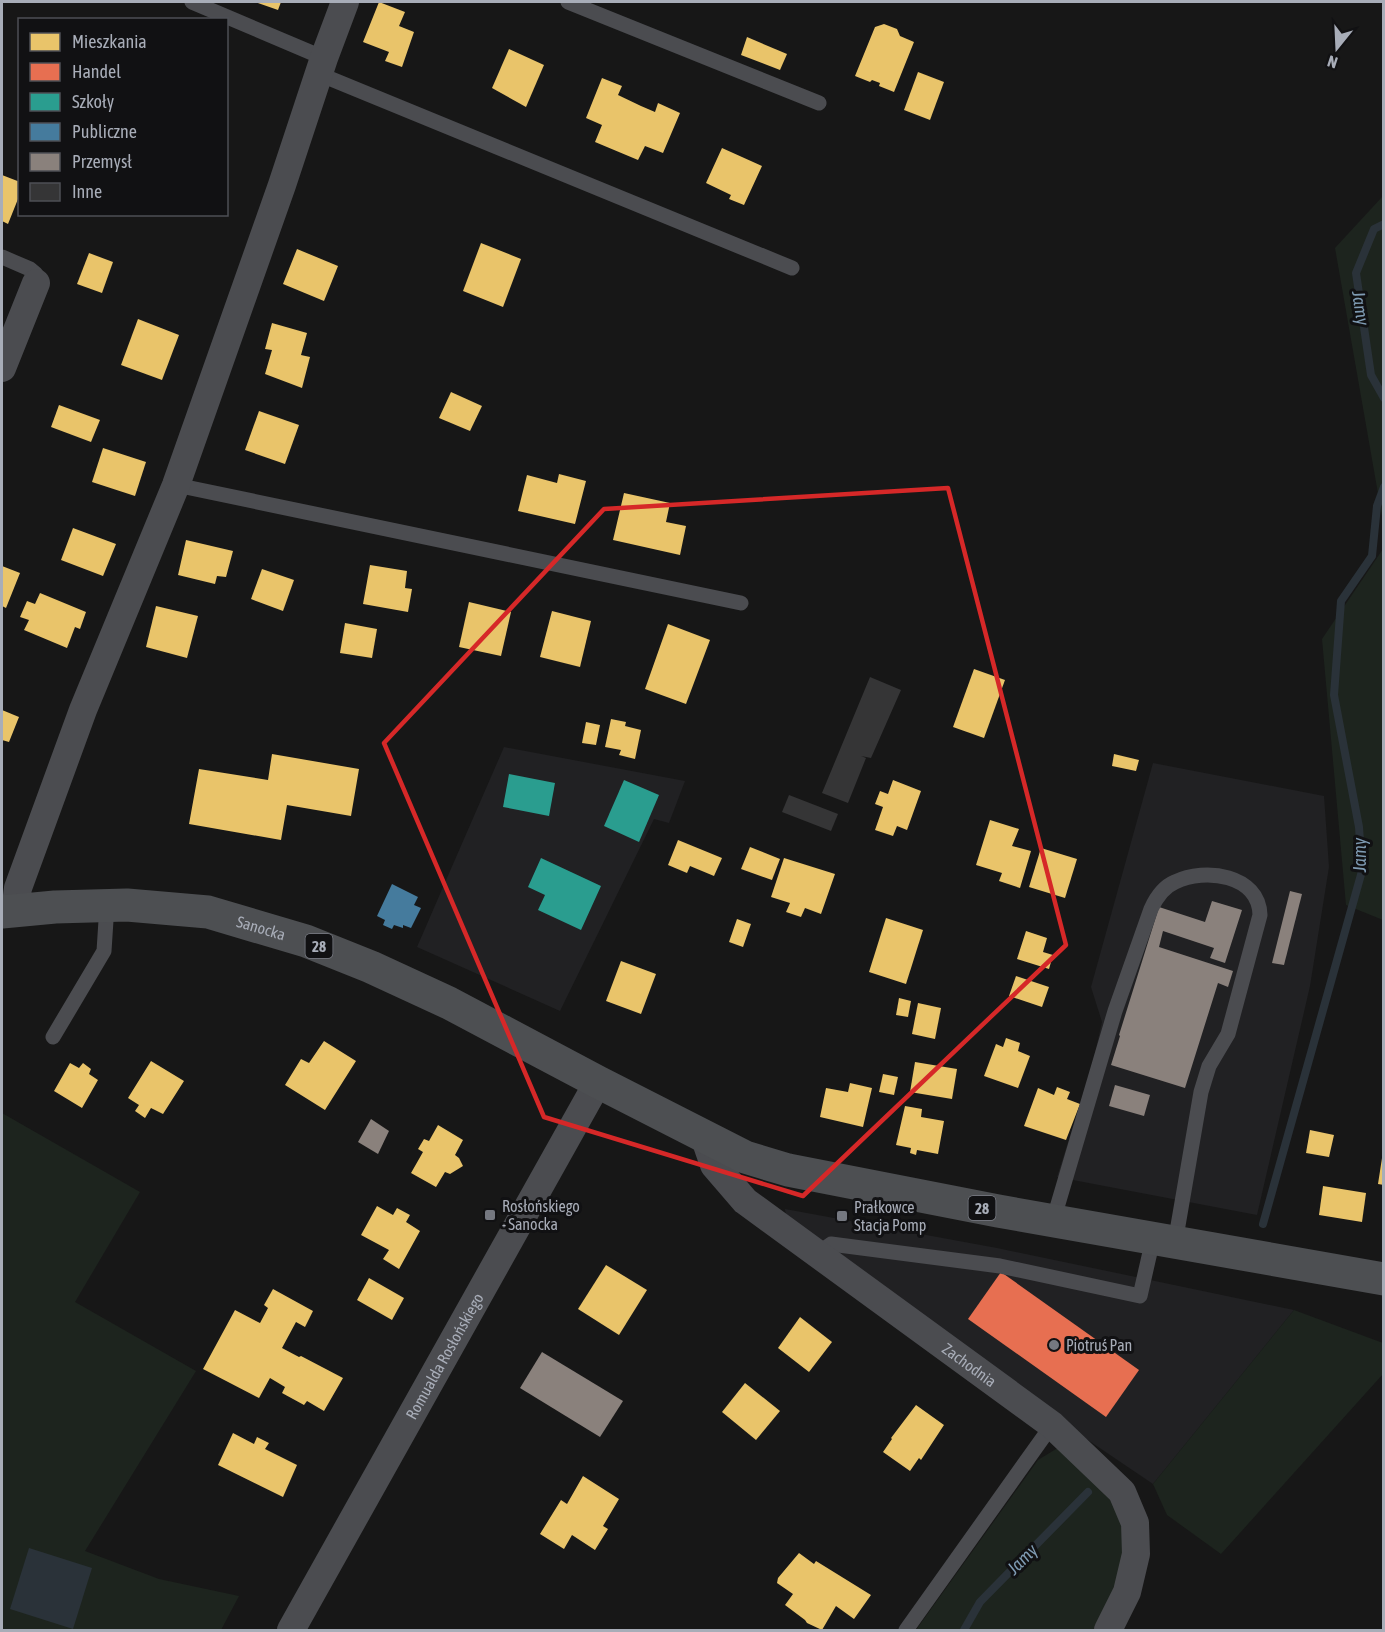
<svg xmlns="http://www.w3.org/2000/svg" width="1385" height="1632" viewBox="0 0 1385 1632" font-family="'Asap Condensed',sans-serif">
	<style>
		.built { fill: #212123 }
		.green { fill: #1d241e }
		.water { fill: #2a3239 }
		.homes { fill: #e9c46a }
		.shops { fill: #e76f51 }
		.schools { fill: #2a9d8f }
		.public { fill: #457b9d }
		.industry { fill: #8a817c }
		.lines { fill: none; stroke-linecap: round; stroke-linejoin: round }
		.stream { stroke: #2a3239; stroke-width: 8 }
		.building { fill: #353536 }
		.lane { stroke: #4b4c50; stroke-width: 15 }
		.street { stroke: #4b4c50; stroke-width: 28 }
		.primary { stroke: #4d4f52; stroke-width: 33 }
		.marked { fill: none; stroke: #d62828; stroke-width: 4.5; stroke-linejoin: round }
		.poi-dot { fill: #757880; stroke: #111113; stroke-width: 2 }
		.labels { text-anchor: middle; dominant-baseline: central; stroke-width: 6; stroke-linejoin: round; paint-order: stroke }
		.shield { fill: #111113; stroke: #7b7e86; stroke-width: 1.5 }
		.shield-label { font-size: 15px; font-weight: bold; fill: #a8adb8 }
		.street-label { font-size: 16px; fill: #a8adb8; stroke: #111113 }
		.poi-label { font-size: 16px; fill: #a8adb8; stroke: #111113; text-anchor: start }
		.water-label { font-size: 18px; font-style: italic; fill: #7f9bb3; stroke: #111113 }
	</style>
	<rect width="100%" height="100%" fill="#171717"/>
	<g class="built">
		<path d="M504 747 685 781 669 823 654 819 560 1011 417 947Z"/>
		<path d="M1153 763 1324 796 1329 867 1310 986 1257 1215 1057 1177 1092 1066 1102 1022 1091 987Z"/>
		<path d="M785 1209 997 1248 1294 1310 1153 1484 1079 1434 786 1216Z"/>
	</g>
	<g class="green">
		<path d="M1383 196V522L1335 248Z"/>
		<path d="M1383 549 1384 920H1383L1346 905 1322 639Z"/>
		<path d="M2 1113 140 1192 75 1302 196 1371 85 1551 159 1579 239 1596 221 1630H2Z"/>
		<path d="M1294 1310 1383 1343V1374L1221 1554 1167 1515 1153 1484Z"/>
		<path d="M1056 1449H1064L1119 1505 1126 1563 1099 1630H916L1038 1460Z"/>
	</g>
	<path class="water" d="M29 1548 92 1568 73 1629 10 1609Z"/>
	<g class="homes">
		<path d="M255 2H281L278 10Z"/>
		<path d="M379 2 405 12 399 26 414 32 402 67 385 61 389 52 363 42Z"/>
		<path d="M884 24 897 29 900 36 914 42 894 92 879 86 880 83 872 80 870 82 855 76 875 27Z"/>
		<path d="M747 37 787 54 780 70 741 55Z"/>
		<path d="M509 49 544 65 526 107 492 88Z"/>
		<path d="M918 72 944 82 930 120 904 110Z"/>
		<path d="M602 78 622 86 618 95 641 106 655 112 658 103 680 113 663 153 645 146 638 160 595 142 602 125 586 118Z"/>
		<path d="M722 148 762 166 744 205 729 199 731 195 706 183Z"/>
		<path d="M2 175 20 182V194L8 224 2 221Z"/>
		<path d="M481 243 521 259 503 307 463 291Z"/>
		<path d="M297 249 338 266 324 301 283 284Z"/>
		<path d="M89 253 113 262 102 293 77 284Z"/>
		<path d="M138 319 179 335 162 380 121 365Z"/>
		<path d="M272 323 307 333 301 355 310 357 302 388 265 374 272 350 265 349Z"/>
		<path d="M451 392 482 406 470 431 439 418Z"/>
		<path d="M59 405 100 420 91 442 51 427Z"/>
		<path d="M259 411 299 425 285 464 245 450Z"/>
		<path d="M103 448 146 462 135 496 92 482Z"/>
		<path d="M559 474 586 481 575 524 518 511 527 475 557 483Z"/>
		<path d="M624 493 670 503 666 522 686 526 680 555 613 540Z"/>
		<path d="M73 528 116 544 103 576 61 560Z"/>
		<path d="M186 540 233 551 226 577 217 576 215 584 178 575Z"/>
		<path d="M370 565 407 571 405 588 412 589 408 612 363 604Z"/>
		<path d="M2 566 20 573 6 608 2 606Z"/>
		<path d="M262 569 294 580 283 611 251 599Z"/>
		<path d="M40 593 86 612 80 629 75 627 67 648 24 630 29 620 20 617 27 601 35 604Z"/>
		<path d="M469 602 511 612 501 656 459 647Z"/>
		<path d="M156 606 198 616 187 658 146 647Z"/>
		<path d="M552 611 591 621 580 667 540 657Z"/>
		<path d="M345 623 377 629 372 658 340 653Z"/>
		<path d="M668 624 710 640 686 704 645 689Z"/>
		<path d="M974 669 1005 680 984 738 953 727Z"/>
		<path d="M2 710 19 717 9 742 2 740Z"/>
		<path d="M611 719 626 722 625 726 641 730 635 759 619 755 621 750 605 747Z"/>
		<path d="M586 722 600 725 596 745 582 743Z"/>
		<path d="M272 754 359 769 351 816 287 805 281 840 189 824 199 769 268 780Z"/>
		<path d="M1114 754 1139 760 1136 771 1112 766Z"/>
		<path d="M893 780 921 791 907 830 897 826 893 836 875 830 883 807 875 804 880 791 888 794Z"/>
		<path d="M990 820 1019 829 1012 846 1031 851 1020 888 999 881 1002 873 976 865Z"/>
		<path d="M678 840 722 858 714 876 690 866 687 873 668 865Z"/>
		<path d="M750 847 780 859 772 880 741 869Z"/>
		<path d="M1041 848 1077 859 1065 898 1029 887Z"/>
		<path d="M784 858 835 874 821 914 805 908 801 917 786 912 790 903 771 897Z"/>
		<path d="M886 918 923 930 906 984 869 972Z"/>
		<path d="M737 919 751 924 743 947 729 942Z"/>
		<path d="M1026 931 1047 938 1043 952 1053 955 1049 969 1017 959Z"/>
		<path d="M621 961 656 974 641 1014 606 1001Z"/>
		<path d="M1016 976 1049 987 1042 1007 1009 996Z"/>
		<path d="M899 998 911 1001 908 1017 896 1015Z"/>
		<path d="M918 1003 941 1008 935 1039 912 1034Z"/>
		<path d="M1006 1038 1020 1043 1018 1051 1030 1056 1018 1088 984 1076 996 1044 1003 1047Z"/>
		<path d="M324 1041 356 1061 325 1110 285 1085 301 1059 309 1063Z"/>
		<path d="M151 1061 184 1081 163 1114 151 1108 145 1118 135 1111 139 1105 128 1098Z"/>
		<path d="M915 1062 957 1069 952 1099 910 1092Z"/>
		<path d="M70 1063 79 1068 83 1063 91 1069 89 1074 98 1080 82 1108 54 1091Z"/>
		<path d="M883 1074 898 1077 894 1095 879 1092Z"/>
		<path d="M850 1083 872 1088 863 1127 820 1117 826 1088 848 1092Z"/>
		<path d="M1057 1087 1070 1092 1067 1099 1080 1104 1066 1140 1024 1126 1038 1088 1054 1095Z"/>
		<path d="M905 1106 922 1109 921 1117 944 1121 938 1154 917 1150 916 1155 910 1153 911 1148 896 1145Z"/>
		<path d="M438 1125 463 1140 455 1155 459 1158 463 1166 450 1174 445 1172 436 1187 411 1173 423 1152 418 1149 424 1139 429 1141Z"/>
		<path d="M1310 1130 1334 1135 1329 1157 1306 1153Z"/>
		<path d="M1382 1158H1384V1185L1378 1184Z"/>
		<path d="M1323 1186 1366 1193 1362 1222 1319 1215Z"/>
		<path d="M377 1206 393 1215 397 1208 410 1215 406 1222 420 1231 399 1269 383 1259 389 1250 361 1235Z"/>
		<path d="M606 1265 647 1290 619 1335 578 1309Z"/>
		<path d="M369 1278 404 1298 392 1320 357 1300Z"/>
		<path d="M273 1289 313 1311 305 1327 296 1322 282 1348 299 1357 301 1356 343 1378 324 1411 307 1401 304 1405 282 1393 285 1387 270 1378 259 1398 203 1369 235 1310 260 1323 268 1308 264 1305Z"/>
		<path d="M800 1317 832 1342 809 1372 778 1348Z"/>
		<path d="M745 1383 780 1411 756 1440 722 1412Z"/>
		<path d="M916 1405 944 1425 921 1460 919 1458 910 1471 883 1452 892 1439 891 1438Z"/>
		<path d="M233 1433 254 1444 257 1437 269 1443 265 1449 297 1465 283 1497 218 1465Z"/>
		<path d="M583 1476 619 1499 603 1526 608 1529 595 1550 572 1535 564 1549 540 1534 561 1500 567 1504Z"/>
		<path d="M799 1553 814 1564 816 1561 871 1595 854 1619 836 1606 822 1630 807 1623 805 1620 785 1605 793 1594 777 1583 778 1578Z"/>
	</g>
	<path class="shops" d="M1001 1272 1139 1370 1106 1417 968 1319Z"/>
	<g class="schools">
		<path d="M509 774 555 783 549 816 503 807Z"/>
		<path d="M624 780 659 795 639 842 604 826Z"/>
		<path d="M541 858 601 886 581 930 538 910 545 895 528 887Z"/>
	</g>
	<path class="public" d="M392 884 418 897 414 905 421 908 411 928 403 925V928L394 925 392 929 383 925 385 920 377 916Z"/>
	<g class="industry">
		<path d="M1290 891 1302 894 1284 965 1272 963Z"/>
		<path d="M1212 901 1242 910 1225 963 1210 958 1214 948 1163 931 1159 947 1233 971 1228 987 1218 983 1185 1088 1111 1065 1120 1036 1119 1035 1159 907 1205 922Z"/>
		<path d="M1115 1085 1150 1095 1144 1116 1109 1106Z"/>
		<path d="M371 1119 389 1131 378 1154 358 1142Z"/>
		<path d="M542 1352 623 1401 600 1437 520 1388Z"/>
	</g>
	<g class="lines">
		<g class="stream">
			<path d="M1384 224 1374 229 1356 273 1371 375 1384 398"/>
			<path d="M1263 1224 1362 871 1359 827 1334 695 1341 601 1372 556 1377 506 1384 487"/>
			<path d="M964 1630 980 1602 1088 1492"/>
		</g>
	</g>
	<g class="building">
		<path d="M870 677 901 690 871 758 861 756 866 758 848 803 822 793Z"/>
		<path d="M789 795 838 814 831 831 782 812Z"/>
	</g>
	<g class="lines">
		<g class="lane">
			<path d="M192 2 324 58"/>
			<path d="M568 2 819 103"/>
			<path d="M319 74 792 268"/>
			<path d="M2 257 30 269 36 274V283"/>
			<path d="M176 485 741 603"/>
			<path d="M53 1037 104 951 107 905"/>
			<path d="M1053 1221 1115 1011 1151 909C1156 898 1163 887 1175 882 1205 867 1259 875 1260 915L1228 1034 1209 1066 1201 1092 1175 1243"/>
			<path d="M817 1254 831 1244 1000 1266 1140 1296 1153 1239"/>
			<path d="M906 1630 1052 1425"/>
		</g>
		<g class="street">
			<path d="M2 368 36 283"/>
			<path d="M15 911 18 888 83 710 176 485 282 185 324 58 345 2"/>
			<path id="s1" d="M704 1136 714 1165 745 1201 1052 1425 1122 1492 1135 1523 1136 1554 1127 1592 1108 1630"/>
			<path id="s2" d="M291 1630 598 1082"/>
		</g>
		<path class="primary" id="s3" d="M2 912 55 907 127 905 208 912 306 941 371 967 449 1003 598 1082 745 1157 788 1170 998 1211 1384 1279"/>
	</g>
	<path class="marked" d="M948 488 1066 945 803 1196 544 1117 384 743 604 509Z"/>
	<g class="poi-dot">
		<rect x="484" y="1209" width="12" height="12" rx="3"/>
		<rect x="836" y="1210" width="12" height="12" rx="3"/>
		<circle cx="1054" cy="1345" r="6"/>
	</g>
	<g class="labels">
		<g class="shield">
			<rect x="305.5" y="934" width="27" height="24" rx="4.5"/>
			<rect x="968.5" y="1196" width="27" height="24" rx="4.5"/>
		</g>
		<g class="shield-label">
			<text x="319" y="946">28</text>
			<text x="982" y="1208">28</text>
		</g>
		<g class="street-label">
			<text stroke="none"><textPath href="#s3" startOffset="262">Sanocka</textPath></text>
			<text stroke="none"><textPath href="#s2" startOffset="314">Romualda Rosłońskiego</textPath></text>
			<text stroke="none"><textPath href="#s1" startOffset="356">Zachodnia</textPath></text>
		</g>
		<g class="poi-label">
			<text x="502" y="1206">Rosłońskiego<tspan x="502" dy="18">- Sanocka</tspan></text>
			<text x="854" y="1207">Prałkowce<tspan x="854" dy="18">Stacja Pomp</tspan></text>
			<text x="1066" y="1345">Piotruś Pan</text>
		</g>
		<g class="water-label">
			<text transform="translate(1361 308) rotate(81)">Jamy</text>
			<text transform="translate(1359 855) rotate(-90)">Jamy</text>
			<text transform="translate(1022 1559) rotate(-45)">Jamy</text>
		</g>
	</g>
	<rect width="1385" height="1632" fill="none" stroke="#a8adb8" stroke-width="6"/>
	<rect x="18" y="18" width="210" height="198" fill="#111113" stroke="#4d4f55" stroke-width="1.5"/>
	<rect x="30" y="33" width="30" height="18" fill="#e9c46a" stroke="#4d4f55" stroke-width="1.5"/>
	<text x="72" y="48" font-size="18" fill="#a8adb8">Mieszkania</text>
	<rect x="30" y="63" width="30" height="18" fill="#e76f51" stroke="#4d4f55" stroke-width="1.5"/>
	<text x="72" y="78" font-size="18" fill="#a8adb8">Handel</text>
	<rect x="30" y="93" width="30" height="18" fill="#2a9d8f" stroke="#4d4f55" stroke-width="1.5"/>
	<text x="72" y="108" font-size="18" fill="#a8adb8">Szkoły</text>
	<rect x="30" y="123" width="30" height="18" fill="#457b9d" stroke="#4d4f55" stroke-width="1.5"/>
	<text x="72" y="138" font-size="18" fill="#a8adb8">Publiczne</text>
	<rect x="30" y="153" width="30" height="18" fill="#8a817c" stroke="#4d4f55" stroke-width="1.5"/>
	<text x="72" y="168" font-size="18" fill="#a8adb8">Przemysł</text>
	<rect x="30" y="183" width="30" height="18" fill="#353536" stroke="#4d4f55" stroke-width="1.5"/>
	<text x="72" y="198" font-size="18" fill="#a8adb8">Inne</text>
	<g transform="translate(1337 48) rotate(198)" stroke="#111113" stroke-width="4.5" paint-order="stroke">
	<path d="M0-4.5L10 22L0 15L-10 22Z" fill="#a8adb8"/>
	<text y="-9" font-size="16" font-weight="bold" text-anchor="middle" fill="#a8adb8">N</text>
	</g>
</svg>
